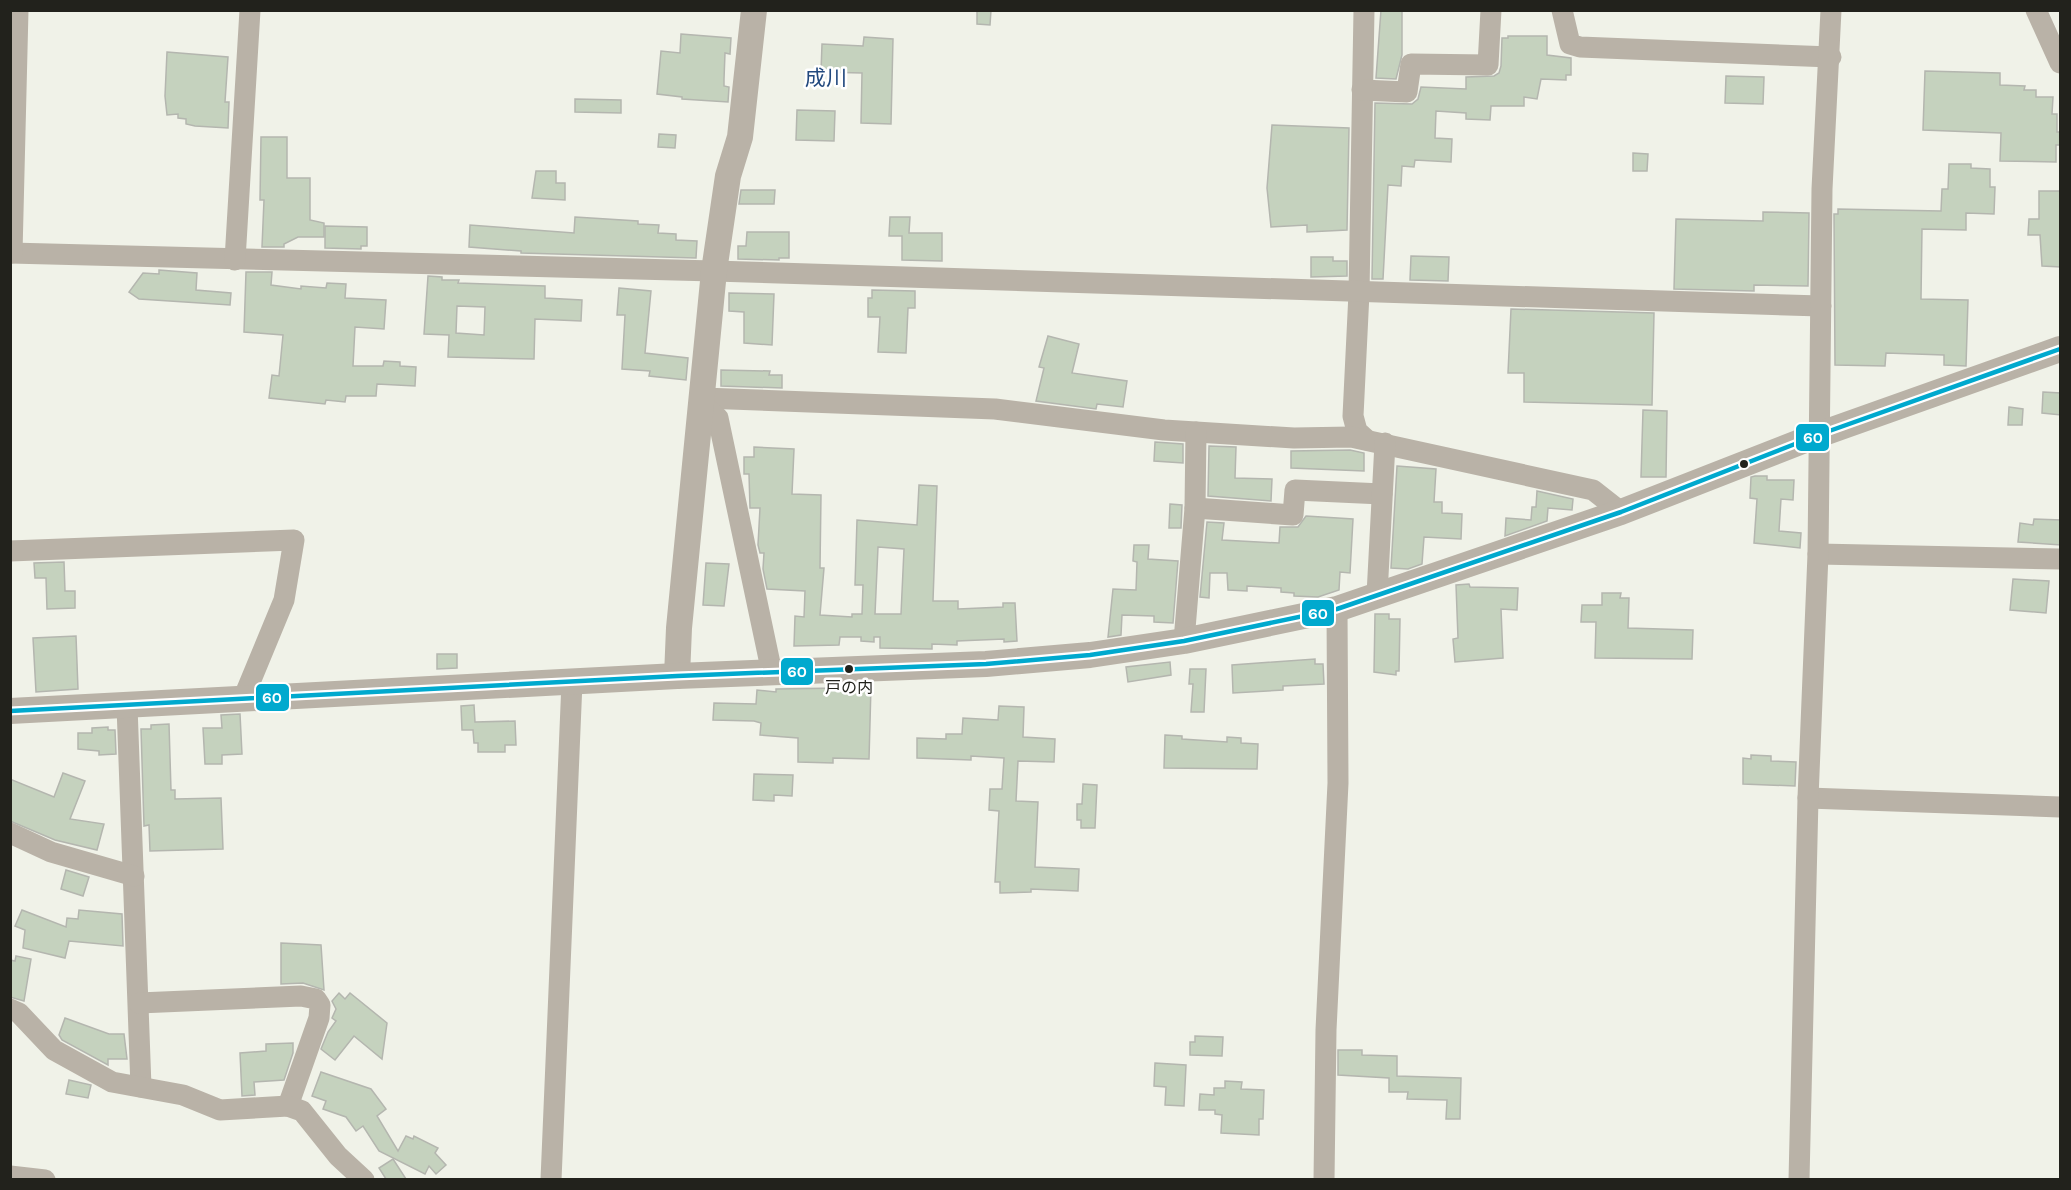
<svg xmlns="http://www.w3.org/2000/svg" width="2071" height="1190" viewBox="0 0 2071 1190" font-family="Karla,'Noto Sans JP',sans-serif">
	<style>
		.building { fill: #c5d2be; stroke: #b4b6af; stroke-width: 1.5; fill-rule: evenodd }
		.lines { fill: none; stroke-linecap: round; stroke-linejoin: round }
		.minor { stroke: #b9b2a7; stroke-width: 21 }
		.tertiary { stroke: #b9b2a7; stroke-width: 26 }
		.bus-1-casing { stroke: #fff; stroke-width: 9 }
		.bus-1 { stroke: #00a9ce; stroke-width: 4.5 }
		.bus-dot { fill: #22221c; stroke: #fff; stroke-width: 2 }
		.labels { text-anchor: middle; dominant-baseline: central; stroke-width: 5; stroke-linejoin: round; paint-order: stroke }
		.bus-label { font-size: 16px; fill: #22221c; stroke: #fff }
		.quarter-label { font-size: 21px; fill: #22497e; stroke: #fff }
		.line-badge { stroke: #fff; stroke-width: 2 }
		.badge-label { font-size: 16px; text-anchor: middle; font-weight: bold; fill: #fff }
	</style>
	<rect width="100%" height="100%" fill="#f0f2e8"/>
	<g class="building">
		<path d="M977 10H991L990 25 977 24Z"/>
		<path d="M1381 10H1402V55L1396 79 1376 78Z"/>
		<path d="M681 34 731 38 730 54 725 53 724 79V86L729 87 728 102 682 99V97L657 94 661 51 680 53Z"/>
		<path d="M1508 36H1547V55L1571 58V75H1566V80L1541 79 1537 99 1524 97V106H1491L1490 120 1466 119V113L1436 111 1435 138 1452 139 1451 162 1415 160 1414 167 1402 166 1401 186 1388 185 1383 279H1372L1375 103 1412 104 1418 99 1421 87 1466 89V77L1494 76 1499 73 1501 66 1502 38H1508Z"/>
		<path d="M864 37 893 39 891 124 861 123 862 73 821 72 822 44 863 46Z"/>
		<path d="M167 52 228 57 225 102H229L228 128 195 126 186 124V119L178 118V114L167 115 165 96Z"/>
		<path d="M1925 71 2000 73V85L2025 86 2024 90H2036V97H2053L2052 114H2057V132H2061V145H2056V162L2000 161 2001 133 1923 130Z"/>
		<path d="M1726 76 1764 77 1763 104 1725 103Z"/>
		<path d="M575 99 621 100V113L575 112Z"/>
		<path d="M797 110 835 111 834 141 796 140Z"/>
		<path d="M1272 125 1349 128 1347 230 1307 232V225L1271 227 1267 188Z"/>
		<path d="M659 134 676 135 675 148 658 147Z"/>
		<path d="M261 137H287V178H310V220L324 223V237H298L284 244V247H262L264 200H260Z"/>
		<path d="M1633 153 1648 154 1647 171H1633Z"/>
		<path d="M1949 164H1971V168L1990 169V187H1995L1994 214 1966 213V230L1922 229 1921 299 1968 300 1966 366 1944 365V355L1886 353 1885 366 1835 365 1834 214H1838V209L1941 211 1942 189H1948Z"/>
		<path d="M536 171H556V183H565V200L532 198Z"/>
		<path d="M741 190H775L774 204H739Z"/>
		<path d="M2039 191H2061V267L2042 266 2040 235H2028L2029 219H2039Z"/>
		<path d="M1763 212 1809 213 1808 286 1754 285V291L1674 289 1676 219 1763 221Z"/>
		<path d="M575 217 638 221V224L659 225 658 233 676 234V240L697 241 696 258 521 253V251L469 247 470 225 574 233Z"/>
		<path d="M890 217H910L909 233H942V261L902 260V236H889Z"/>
		<path d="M325 226 367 227V246H361V249L325 248Z"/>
		<path d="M747 232H789V258H779V260L738 259V246H746Z"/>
		<path d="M1411 256 1449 257 1448 281 1410 280Z"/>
		<path d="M1311 257H1333V261H1347V276L1311 277Z"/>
		<path d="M159 270 197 273 196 290 231 293 230 305 139 299 129 292 143 273 159 274Z"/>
		<path d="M246 272H272L271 285 301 289V286L326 288 327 283 346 284 345 298 386 300 384 329 355 327 353 366H383L384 361 400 362V366L416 367 415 386 377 384 376 396H346L345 402 326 400 325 404 269 398 272 375 279 376 283 335 244 332Z"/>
		<path d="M428 276 442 277V280H459L458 283 545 286V298L582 300 581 321 535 319 534 359 448 357 449 335 424 334ZM457 306 485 307 484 335 456 333Z"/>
		<path d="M619 288 651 291 645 353 688 358 686 380 649 376 650 371 622 369 625 315H617Z"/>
		<path d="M872 290 915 291V308H908L906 353 878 352 880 317H868V298H872Z"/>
		<path d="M729 293 774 294 772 345 744 343V312L729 311Z"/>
		<path d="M1511 309 1654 313 1652 405 1524 402V373H1508Z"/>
		<path d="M1048 336 1079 344 1072 373 1127 381 1123 407 1097 404 1096 409 1036 401 1044 368 1039 367Z"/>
		<path d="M721 370 770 371 769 375H782V388L721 386Z"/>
		<path d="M2043 392 2061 393V415L2042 413Z"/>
		<path d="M2009 407 2023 409 2022 425H2008Z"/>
		<path d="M1643 410 1667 411 1666 477H1641Z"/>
		<path d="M1155 442 1183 444V463L1154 461Z"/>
		<path d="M1209 446 1236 447 1235 478 1272 479 1271 501 1208 496Z"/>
		<path d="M754 447 794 449 792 494 821 495 820 568H824L820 615 852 617V614H862L863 585H855L857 520 917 525 919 485 937 486 933 601H958V609L1003 607V603H1015L1017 641 1004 642V639L957 641V645L932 644V649L880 648V637H874V642L861 641V637H840L839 645 794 646 795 616 804 617 805 591 767 589 763 569 764 553H760L758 545 760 508H750L749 474H744V457H754ZM878 547 904 549 901 614H875Z"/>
		<path d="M1350 450 1364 453V471L1291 468V451Z"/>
		<path d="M1397 466 1436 469 1434 502H1442V513L1462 514 1461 539 1424 537 1422 564 1408 569 1391 568Z"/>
		<path d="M1755 476H1767V480H1794L1793 500 1781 499 1779 531 1801 533 1800 548 1754 543 1757 499 1750 498 1751 477Z"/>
		<path d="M1537 491 1573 499 1572 510 1548 508 1547 521 1505 536 1506 518 1531 520 1532 507H1536Z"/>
		<path d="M1170 504 1182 505 1181 528H1169Z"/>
		<path d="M1306 516 1353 519 1350 573 1340 572 1339 590 1318 597 1294 596V593L1281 592V588L1247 586V591L1228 590 1227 573H1210L1209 598 1200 597 1207 522 1224 523 1222 540 1279 543 1280 527H1298Z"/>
		<path d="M2034 519 2061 520V545L2018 542 2020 523 2033 525Z"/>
		<path d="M1134 545H1149L1148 559 1178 561 1173 623 1154 622V616L1122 615 1121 635 1108 637 1113 589 1136 590 1137 562 1133 561Z"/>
		<path d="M64 562 65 591H75V608L47 609 46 578H35L34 563Z"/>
		<path d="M706 563 729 564 724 606 703 605Z"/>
		<path d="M2013 579 2049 581 2046 613 2010 610Z"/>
		<path d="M1469 584 1470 587 1518 588 1517 610 1501 609 1503 658 1455 662 1453 639 1458 638 1456 585Z"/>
		<path d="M1602 593H1621L1620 598H1629L1628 628 1693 630 1692 659 1595 658 1596 622H1581L1582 605H1602Z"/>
		<path d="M1375 614H1389V619H1400L1399 671H1396V675L1374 672Z"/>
		<path d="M76 636 78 689 36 692 33 638Z"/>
		<path d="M437 654H457V668L437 669Z"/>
		<path d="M1315 659V664H1323L1324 684 1283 686V690L1233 693 1232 665Z"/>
		<path d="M1170 662 1171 675 1128 682 1126 667Z"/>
		<path d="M1190 669H1206L1204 712H1191L1193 684H1189Z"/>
		<path d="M839 685 871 686 869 759 833 758V763L798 762V738L760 735 761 723 754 721 713 720 714 703 756 704 757 690 776 692V689L839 688Z"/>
		<path d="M474 705 475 722 515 721 516 745H505V752H478V743H474L473 730H462L461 706Z"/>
		<path d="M999 706 1024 707 1023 737 1055 739 1054 762 1018 761 1016 801 1038 802 1035 867 1079 869 1078 891 1031 889V892L1000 893V882H995L999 811 989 810 990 789H1002L1004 758 971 756V760L917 758V738L946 739V734H962L963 718 998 720Z"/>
		<path d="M240 714 242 754 222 755V764H205L203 728H222L221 715Z"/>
		<path d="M169 724 171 790H175V799L221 798 223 849 150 851 149 825 144 826 141 729H151V725Z"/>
		<path d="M108 727V730H115L116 754 99 755V751L78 749V733H92V728Z"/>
		<path d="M1165 735 1182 736V739L1227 742V737L1241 738V743L1258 744 1257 769 1164 768Z"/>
		<path d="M1751 755 1771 756V761L1796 762 1795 786 1743 784V758L1751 759Z"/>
		<path d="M63 773 85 781 70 819 104 824 97 850 55 840 10 821V779L54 797Z"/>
		<path d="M754 774 793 775 792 796 774 795V801L753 800Z"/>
		<path d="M1083 784 1097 785 1095 828H1081V820H1077V804H1082Z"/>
		<path d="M66 870 89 877 83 896 61 889Z"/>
		<path d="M22 910 66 927 67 918 78 919 79 910 122 914 123 946 69 941 65 958 23 948 25 930 15 926Z"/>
		<path d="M281 943 321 945 324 990 303 983 281 984Z"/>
		<path d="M16 956 31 959 24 1001 10 997V960L15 961Z"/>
		<path d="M339 993 345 999 350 993 387 1023 382 1059 354 1036 335 1060 321 1049 328 1032 336 1021 332 1018 336 1009 332 1001Z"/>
		<path d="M65 1018 109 1034H124L127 1059H108V1065L62 1040 59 1035Z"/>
		<path d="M1195 1036 1223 1037 1222 1056 1190 1055V1042H1195Z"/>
		<path d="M293 1043V1053L284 1080 254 1082 255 1095 242 1096 240 1053 266 1051V1044Z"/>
		<path d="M1338 1050H1362V1055L1397 1056V1076L1461 1078 1460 1119H1446L1447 1100 1407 1099 1408 1092H1389V1078L1338 1075Z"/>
		<path d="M1155 1063 1186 1065 1184 1106 1165 1105 1166 1087 1154 1086Z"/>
		<path d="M321 1072 371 1089 386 1109 377 1116 398 1151 406 1136 413 1139 414 1136 438 1148 435 1153 446 1165 436 1174 429 1166 425 1174 379 1151 363 1126 356 1131 346 1117 323 1109 326 1101 312 1096Z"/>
		<path d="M69 1080 91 1085 88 1098 66 1094Z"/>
		<path d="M1225 1081 1242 1082 1241 1089 1264 1090 1263 1119H1259V1135L1221 1133 1222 1115 1215 1114V1110H1199L1200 1094 1214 1095V1088H1225Z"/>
		<path d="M393 1159 406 1179H386L379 1168Z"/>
	</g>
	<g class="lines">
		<g class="minor">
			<path d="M1364 10 1359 293 1353 416 1357 431 1367 440"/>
			<path d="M1562 10 1570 44 1580 47 1831 57"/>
			<path d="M2036 10 2060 63"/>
			<path d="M1362 90 1407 92 1411 64 1488 65 1491 10"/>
			<path d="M10 253 714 271 1821 306"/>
			<path d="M12 253 18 10"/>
			<path d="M235 260 250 10"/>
			<path d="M703 398 995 409 1164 430 1294 438 1351 437 1593 490 1621 512"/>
			<path d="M702 404 718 418 772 673"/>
			<path d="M1195 508 1293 515 1295 490 1382 494"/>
			<path d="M10 551 294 540 284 600 243 699"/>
			<path d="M1818 554 2060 559"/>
			<path d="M1377 595 1385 443"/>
			<path d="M1184 641 1195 508 1196 432"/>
			<path d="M127 706 141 1087"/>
			<path d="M1808 798 2060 807"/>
			<path d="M10 833 51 852 134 876"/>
			<path d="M139 1003 301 996 316 999 320 1005 319 1018 288 1106"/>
			<path d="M10 1009 19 1013 54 1050 112 1082 183 1095 220 1110 288 1106 302 1111 338 1156 364 1180"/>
			<path d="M10 1176 45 1180"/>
			<path d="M551 1180 572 682"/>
			<path d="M1324 1180 1326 1030 1338 783 1337 609"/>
			<path d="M1799 1180 1808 798 1818 554 1822 189 1831 10"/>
		</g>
		<g class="tertiary">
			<path d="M677 676 679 628 714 271 728 176 740 137 754 10"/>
			<path d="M10 711 677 676 986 664 1090 655 1184 641 1337 609 1621 512 1818 435 2060 349"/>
		</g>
		<g class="bus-1-casing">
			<path id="bus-1" d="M10 711 677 676 986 664 1090 655 1184 641 1337 609 1621 512 1818 435 2060 349"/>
		</g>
		<use href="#bus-1" class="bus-1"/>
	</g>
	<g class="bus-dot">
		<circle cx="1744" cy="464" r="5"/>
		<circle cx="849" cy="669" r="5"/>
	</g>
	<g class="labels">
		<g class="bus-label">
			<text x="849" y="687">戸の内</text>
		</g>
		<g class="quarter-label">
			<text x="826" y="78">成川</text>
		</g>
	</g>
	<g class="line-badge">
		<rect x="1795" y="423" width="35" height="29" rx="6" fill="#00a9ce"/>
		<rect x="1301" y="599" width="34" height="28" rx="6" fill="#00a9ce"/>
		<rect x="780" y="657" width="34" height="29" rx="6" fill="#00a9ce"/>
		<rect x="255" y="683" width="35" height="29" rx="6" fill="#00a9ce"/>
	</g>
	<g class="badge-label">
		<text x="1813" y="443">60</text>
		<text x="1318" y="619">60</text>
		<text x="797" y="677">60</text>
		<text x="272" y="703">60</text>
	</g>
	<rect width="2071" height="1190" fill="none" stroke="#22221c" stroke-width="24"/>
</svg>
